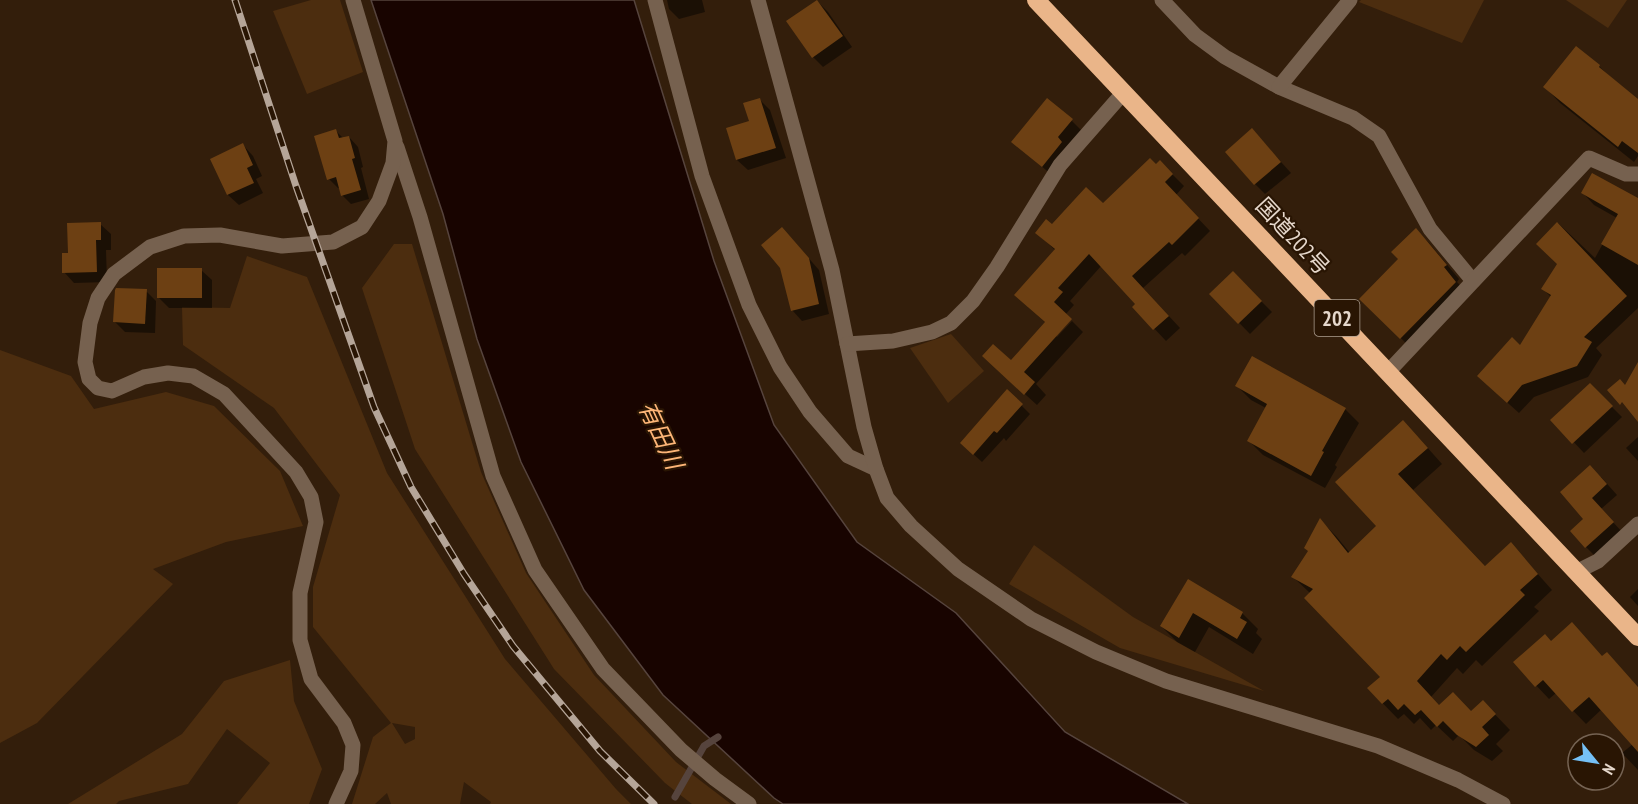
<svg xmlns="http://www.w3.org/2000/svg" width="1638" height="804" viewBox="0 0 1638 804" font-family="'PT Sans Narrow','Noto Sans JP',sans-serif">
	<style>
		.green { fill: #4c2d0f; fill-rule: evenodd }
		.water { fill: #180400; stroke: #56443d; stroke-width: 1.5 }
		.shadow { fill: #0007 }
		.lines { fill: none; stroke-linecap: round; stroke-linejoin: round }
		.stream { stroke: #56443d; stroke-width: 7 }
		.building { fill: #6d4013 }
		.minor { stroke: #76614f; stroke-width: 15 }
		.highway { stroke: #eab589; stroke-width: 18 }
		.rail-casing { stroke: #b5a598; stroke-width: 7 }
		.rail { stroke: #291503; stroke-width: 4.5; stroke-dasharray: 14; stroke-linecap: butt }
		.labels { text-anchor: middle; dominant-baseline: central; stroke-width: 4.5; stroke-linejoin: round; paint-order: stroke }
		.shield { fill: #291503; stroke: #ad9e90; stroke-width: 1.5 }
		.shield-label { font-size: 21px; font-weight: bold; fill: #e6d8cc }
		.street-label { font-size: 22px; fill: #e6d8cc; stroke: #291503 }
		.water-label { font-size: 24px; font-style: italic; fill: #fdb577; stroke: #291503 }
	</style>
	<rect width="100%" height="100%" fill="#331e0b"/>
	<g class="green">
		<path d="M311 0H340L363 72 307 94 273 11Z"/>
		<path d="M1361 0H1484L1462 43 1359 2Z"/>
		<path d="M1566 0H1627L1608 28Z"/>
		<path d="M394 244H412L481 472 526 573 594 675 676 762 731 804H692L665 783 554 669 415 449 362 288Z"/>
		<path d="M247 256 307 277 387 473 505 659 616 789 631 804H490L491 802 464 782 460 804H391L387 793 375 804H352L373 737 391 723 313 627V587L340 495 274 408 183 345 182 307 230 308ZM392 723 415 727V739L405 744Z"/>
		<path d="M951 334 984 371 948 403 910 348Z"/>
		<path d="M0 350 71 376 94 409 166 392 214 406 280 471 303 526 226 542 153 569 173 584 37 723 0 743Z"/>
		<path d="M1034 545 1133 617 1264 691 1120 648 1009 584Z"/>
		<path d="M290 660 294 701 322 769 309 804H237L270 763 227 729 188 784 119 801 116 804H68L182 734 224 681Z"/>
	</g>
	<path class="water" d="M371 0H634L714 261 774 425 857 542 956 613 1065 732 1188 804H783L774 798 663 695 584 590 521 462 477 339 443 214Z"/>
	<g class="shadow">
		<path d="M667 0H702L705 12 679 19 669 9Z"/>
		<path d="M817 1 828 12 852 47 823 67 813 57Z"/>
		<path d="M1599 66 1615 82 1638 101V156L1634 162 1560 103 1545 87Z"/>
		<path d="M760 100 770 110 786 158 748 170 737 160Z"/>
		<path d="M1072 121 1082 131 1053 176 1013 142Z"/>
		<path d="M1252 130 1291 173 1265 194 1255 184Z"/>
		<path d="M336 131 344 139 349 137 358 147 363 167 361 168 369 199 351 204 342 195 340 188H338L329 179Z"/>
		<path d="M243 145 253 156 262 176 256 179 263 193 239 205 228 195 212 160Z"/>
		<path d="M1160 162 1184 186 1176 195 1210 231 1185 256 1182 253 1143 288 1180 328 1166 341 1134 307 1137 304 1102 265 1070 301 1074 305 1065 315 1055 335 1057 337 1072 321 1083 332 1036 384 1046 395 1037 405 996 368 1011 362 1046 323 1028 307 1056 251 1037 233 1103 205Z"/>
		<path d="M1583 193 1638 200V308L1596 348 1602 355 1588 377 1534 397 1519 413 1490 387 1520 347 1551 297 1543 289 1559 264 1539 244 1558 223 1595 258 1617 218 1594 205Z"/>
		<path d="M100 224 111 234V250H106L107 282 74 283 64 272 69 255Z"/>
		<path d="M1416 230 1429 243 1459 279 1457 282 1467 293 1414 351 1361 299 1400 259Z"/>
		<path d="M792 239 819 270 829 314 802 321 792 310Z"/>
		<path d="M201 270 212 280V308H169L159 298Z"/>
		<path d="M1233 273 1272 312 1250 334 1211 294Z"/>
		<path d="M146 291 156 301 155 333 125 332 115 322Z"/>
		<path d="M1590 385 1622 417 1584 453 1553 420Z"/>
		<path d="M1237 386 1345 409 1359 423 1335 465 1337 467 1325 488 1263 455 1249 441 1266 408 1251 400Z"/>
		<path d="M1007 391 1030 414 1006 441 1004 438 982 462 970 451Z"/>
		<path d="M1418 437 1442 464 1413 490 1486 567 1511 544 1552 590 1534 607 1539 611 1482 666 1476 660 1463 674 1457 668 1431 697 1440 707 1472 713 1483 702 1510 730 1496 744 1503 751 1492 761 1474 750 1459 735 1453 741 1436 725 1431 730 1420 718 1414 724 1404 714 1398 719 1369 689 1382 677 1310 593 1293 577 1309 551 1321 521 1336 536 1350 553 1378 526 1338 482Z"/>
		<path d="M1638 437V461L1626 448Z"/>
		<path d="M1601 477 1617 495 1601 509 1623 533 1596 557 1586 547 1585 519 1562 492Z"/>
		<path d="M1189 581 1242 613 1258 629 1256 633 1262 639 1253 654 1209 627 1195 652 1177 642 1161 626Z"/>
		<path d="M1638 589V606L1630 597Z"/>
		<path d="M1552 642 1603 658 1638 687V770L1622 753 1633 744 1602 709 1586 724 1556 693 1549 699 1515 663Z"/>
	</g>
	<g class="lines">
		<path class="stream" d="M675 797 704 746 718 737"/>
	</g>
	<g class="building">
		<path d="M817 0 843 36 812 58 786 21Z"/>
		<path d="M1576 46 1600 65 1599 67 1638 99V153L1622 141 1618 147 1543 87Z"/>
		<path d="M760 98 776 148 736 160 726 128 749 121 743 103Z"/>
		<path d="M1047 98 1073 119 1058 137 1062 142 1042 167 1011 142Z"/>
		<path d="M1252 128 1281 162 1254 185 1225 152Z"/>
		<path d="M336 129 339 138 349 136 355 158 352 159 361 190 341 196 336 177 327 180 314 136Z"/>
		<path d="M243 143 253 165 247 168 254 183 227 195 210 159Z"/>
		<path d="M1150 158 1156 164 1160 160 1173 174 1165 182 1199 218 1172 245 1169 242 1132 276 1169 316 1153 330 1132 307 1135 304 1089 254 1058 288 1063 292 1054 302 1072 319 1024 372 1035 382 1024 395 982 356 993 344 1011 360 1045 322 1014 295 1055 249 1035 233 1046 219 1052 224 1086 187 1103 203Z"/>
		<path d="M1592 173 1638 198V265L1601 244 1618 214 1581 193Z"/>
		<path d="M101 222V240H96L97 272 62 273V253H68L67 223Z"/>
		<path d="M1557 222 1627 296 1584 337 1592 342 1577 366 1522 385 1507 403 1477 376 1512 337 1520 345 1551 295 1541 289 1557 264 1536 244Z"/>
		<path d="M782 227 809 258 819 304 791 311 780 268 761 245Z"/>
		<path d="M1416 228 1447 265 1444 267 1456 282 1400 339 1359 299 1398 259 1391 252Z"/>
		<rect x="157" y="268" width="45" height="30"/>
		<path d="M1233 271 1262 301 1238 324 1209 294Z"/>
		<path d="M116 288 147 289 145 324 113 322 115 290Z"/>
		<path d="M1252 356 1346 408 1322 451 1324 452 1311 476 1247 441 1267 404 1235 386Z"/>
		<path d="M1638 362V422L1622 402 1620 405 1607 390 1620 379 1625 385Z"/>
		<path d="M1590 383 1613 406 1572 444 1550 420Z"/>
		<path d="M1007 389 1023 404 997 433 994 431 973 455 960 443Z"/>
		<path d="M1403 420 1428 448 1398 474 1485 566 1511 542 1538 574 1520 590 1525 595 1466 652 1460 646 1447 660 1441 654 1417 681 1439 705 1453 692 1471 711 1483 700 1496 714 1482 727 1489 735 1476 747 1457 735 1443 721 1437 727 1421 710 1415 715 1404 704 1398 710 1388 699 1382 704 1367 688 1380 677 1304 598 1313 589 1291 577 1308 551 1304 548 1320 518 1348 553 1376 526 1335 482Z"/>
		<path d="M1590 465 1607 484 1592 498 1614 522 1585 548 1570 531 1583 519 1560 492Z"/>
		<path d="M1188 579 1243 612 1240 618 1247 622 1237 639 1193 613 1179 638 1160 626Z"/>
		<path d="M1572 622 1602 656 1607 652 1638 687V752L1589 697 1572 712 1543 680 1535 687 1513 662 1545 634 1551 641Z"/>
	</g>
	<g class="lines">
		<g class="minor">
			<path d="M655 0 702 176 749 305 780 367 810 412 848 456 876 469"/>
			<path d="M758 0 832 270 864 427 876 469 887 498 911 526 958 569 1031 619 1096 652 1166 681 1378 746 1458 780 1503 804"/>
			<path d="M1162 0 1195 35 1225 57 1279 87 1353 118 1379 136 1430 229 1473 281"/>
			<path d="M1279 87 1350 0"/>
			<path d="M397 147 420 217 493 476 535 570 603 669 681 750 715 779 749 804"/>
			<path d="M847 344 893 341 932 332 951 323 973 301 997 267 1060 165 1124 92"/>
			<path d="M1388 372 1589 158 1626 174H1638"/>
			<path d="M1576 572 1598 561 1638 524"/>
			<path d="M336 804 351 771 353 745 344 723 311 679 300 640V593L316 522 311 497 296 472 224 394 193 376 168 373 144 377 112 391 98 388 89 379 85 362 90 323 98 298 114 274 150 247 184 236 220 235 282 246 333 242 362 227 379 201 393 163 395 141 353 0"/>
		</g>
		<path class="highway" d="M1036 0 1638 637"/>
		<g class="rail-casing">
			<path id="rail" d="M235 0 296 186 374 407 411 487 464 574 513 646 600 751 654 804"/>
		</g>
		<use href="#rail" class="rail"/>
	</g>
	<g class="labels">
		<rect class="shield" x="1314.5" y="300" width="45" height="36" rx="4.5"/>
		<g class="shield-label">
			<text x="1337" y="318">202</text>
		</g>
		<g class="street-label">
			<text transform="translate(1293 236) rotate(47)">国道202号</text>
		</g>
		<g class="water-label">
			<text transform="translate(661 435) rotate(65)">有田川</text>
		</g>
	</g>
	<g transform="translate(1596 762) rotate(120)"><circle r="28" fill="#291503" stroke="#756353" stroke-width="1.5"/>
	<path d="M0-4.5L10 22L0 15L-10 22Z" fill="#75c0f6"/>
	<text y="-9" font-size="16" font-weight="bold" text-anchor="middle" fill="#e6d8cc">N</text>
	</g>
</svg>
